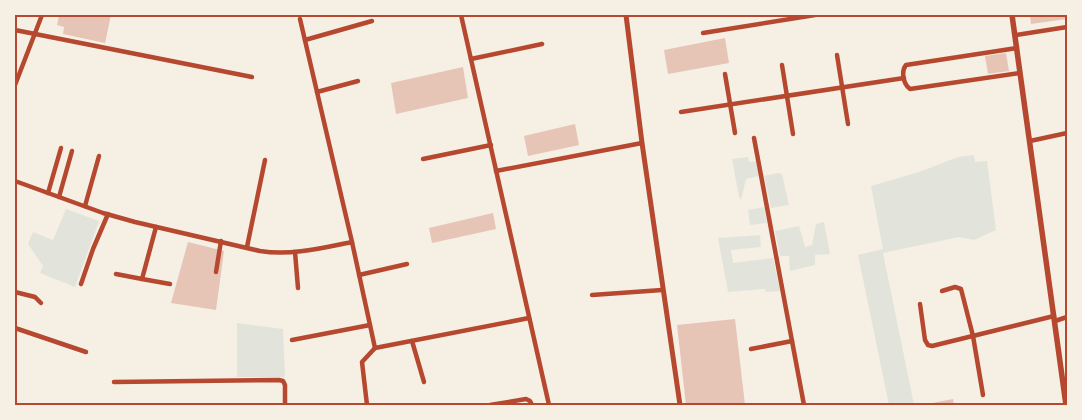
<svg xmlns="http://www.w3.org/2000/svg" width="1082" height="420" viewBox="0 0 1082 420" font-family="Barlow,sans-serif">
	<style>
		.green { fill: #e2e4dc }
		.building { fill: #e6c5b7 }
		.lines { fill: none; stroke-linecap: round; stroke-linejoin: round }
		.minor { stroke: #b5482f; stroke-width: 4.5 }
		.tertiary { stroke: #b5482f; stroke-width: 5 }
		.secondary { stroke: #b5482f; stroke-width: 5.5 }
		.neatline { fill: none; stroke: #b5482f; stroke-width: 2 }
	</style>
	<rect width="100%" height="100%" fill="#f6efe4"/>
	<g class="green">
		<path d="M974 155 975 162 987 161 996 230 974 240 959 237 883 253 914 405H889L858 255 883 249 871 186 919 172 958 157Z"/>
		<path d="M748 157 749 162 756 161 759 176 746 179 741 200 739 197 732 159Z"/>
		<path d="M778 173 782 174 789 205 771 208 764 176Z"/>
		<path d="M764 207 767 223 750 225 748 210Z"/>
		<path d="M66 209 99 221 75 287 40 273 43 266 28 244 33 232 53 240Z"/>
		<path d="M824 222 830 254 815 255V265L790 271 789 256H780L775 231 799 226 805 247 812 245 816 224Z"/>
		<path d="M760 235 761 247 731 250 733 263 773 258 780 291 766 292 765 289 728 292 718 238Z"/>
		<path d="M237 323 283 329 285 377H237Z"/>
	</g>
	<g class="building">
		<path d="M59 15H111L105 43 63 34 64 27 57 25Z"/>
		<path d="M1030 15H1067V19L1031 24Z"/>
		<path d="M725 38 729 63 668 74 664 50Z"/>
		<path d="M1006 53 1009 71 988 74 985 56Z"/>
		<path d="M463 67 468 98 396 114 391 83Z"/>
		<path d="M575 124 579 145 528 156 524 136Z"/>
		<path d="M493 213 496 229 432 243 429 228Z"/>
		<path d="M188 242 224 251 216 310 171 303Z"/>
		<path d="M735 319 745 405H686L677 325Z"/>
		<path d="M953 399 954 405H927V404Z"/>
	</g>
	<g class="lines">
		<g class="minor">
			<path d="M461 15 549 405"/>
			<path d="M300 19 352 242 375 348"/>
			<path d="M15 30 252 77"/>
			<path d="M703 33 815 15"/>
			<path d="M1016 35 1067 27"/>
			<path d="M305 40 372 21"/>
			<path d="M1017 48 906 65C901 71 903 84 910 89L1020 73"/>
			<path d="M837 55 848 124"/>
			<path d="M471 59 542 44"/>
			<path d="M782 65 793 134"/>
			<path d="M725 74 735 133"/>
			<path d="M15 85 42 15"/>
			<path d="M317 92 358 81"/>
			<path d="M681 112 904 78"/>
			<path d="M754 138 804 405"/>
			<path d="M1030 141 1067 133"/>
			<path d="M423 159 491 145"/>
			<path d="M496 171 642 143"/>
			<path d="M15 181 103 213 135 222 260 251C291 256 322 248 352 242"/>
			<path d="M48 193 61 148"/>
			<path d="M59 197 72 151"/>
			<path d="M85 206 99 156"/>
			<path d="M247 247 265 160"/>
			<path d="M295 252 298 288"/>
			<path d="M216 272 221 241"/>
			<path d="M116 274 142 279 156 227"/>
			<path d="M359 275 407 264"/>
			<path d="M142 279 170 284"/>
			<path d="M81 284 93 249 108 214"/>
			<path d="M942 291 955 287 961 289 973 336 983 395"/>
			<path d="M15 292 35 297 41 303"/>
			<path d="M592 295 662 290"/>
			<path d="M920 304 925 340 928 345 932 346 1054 316"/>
			<path d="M1055 321 1067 317"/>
			<path d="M15 328 86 352"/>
			<path d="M292 340 370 325"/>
			<path d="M412 341 424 382"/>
			<path d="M375 348 529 318"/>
			<path d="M751 349 792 341"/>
			<path d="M114 382 279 380 283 381 285 385V405"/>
			<path d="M367 405 362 362 375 348"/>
			<path d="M490 405 526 399 530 401 532 405"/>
		</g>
		<path class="tertiary" d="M626 15 642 143 680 405"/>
		<path class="secondary" d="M1012 15 1066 405"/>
	</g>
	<rect width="1082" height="420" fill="none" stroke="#f6efe4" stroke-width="32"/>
	<rect x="16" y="16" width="1050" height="388" class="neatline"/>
</svg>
